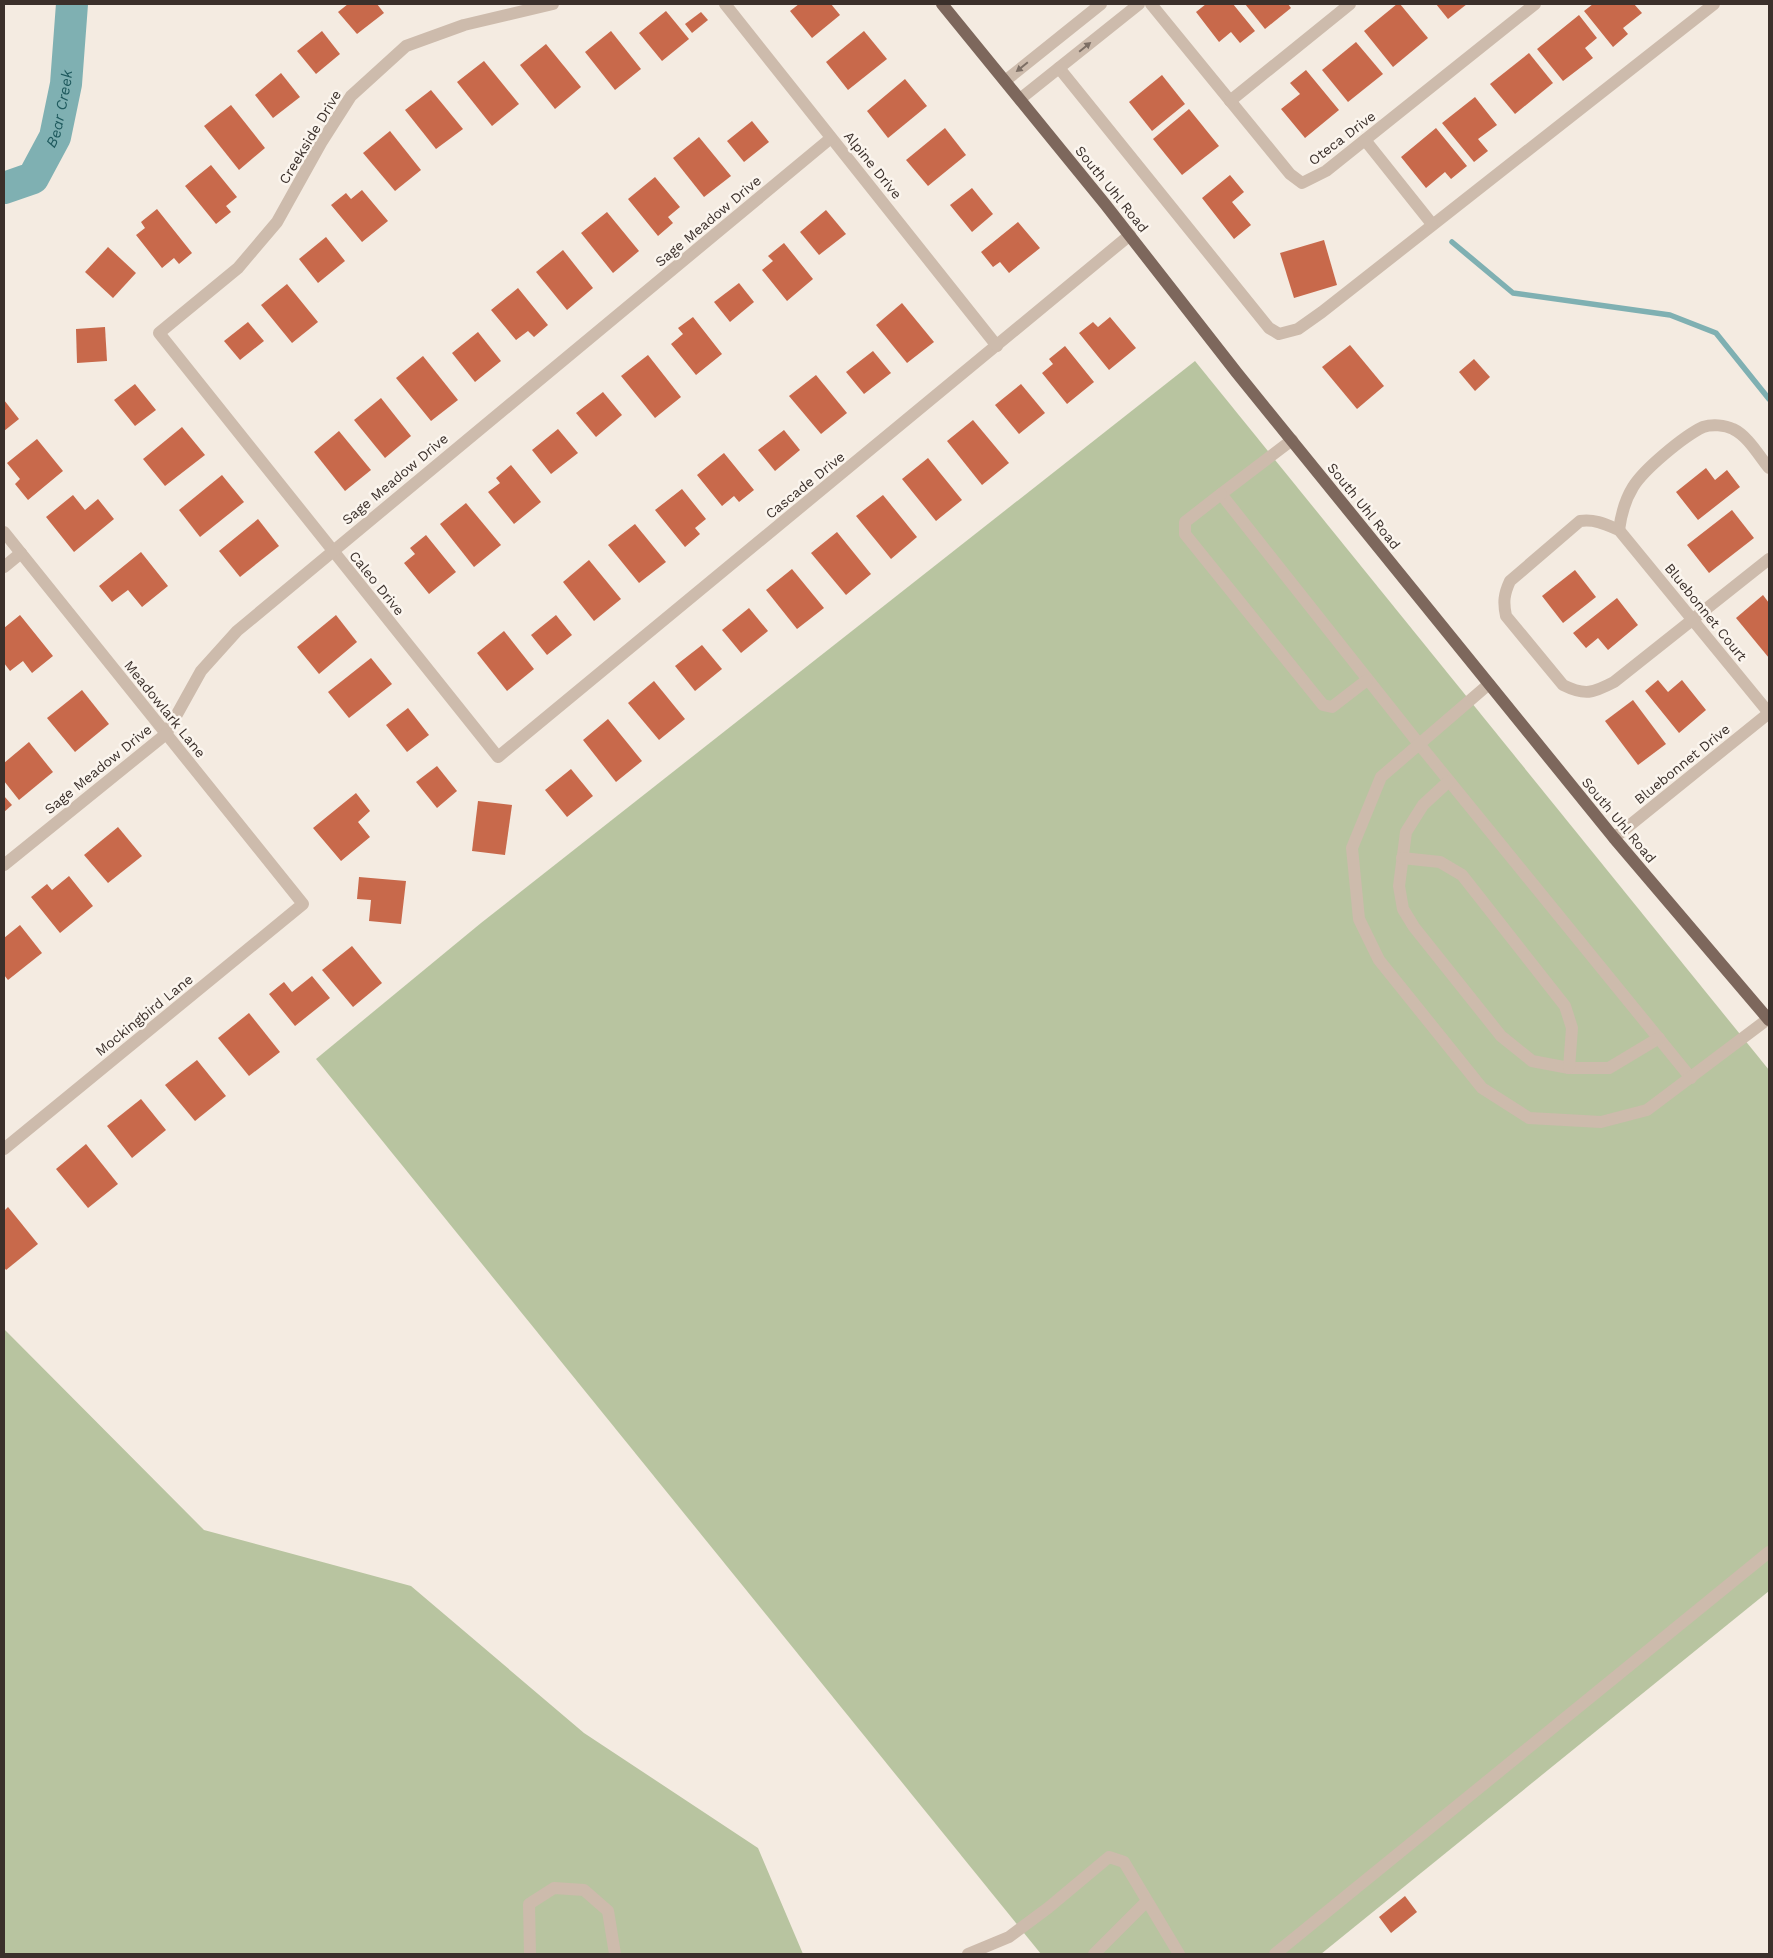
<svg xmlns="http://www.w3.org/2000/svg" width="1773" height="1958" viewBox="0 0 1773 1958" font-family="'Work Sans',sans-serif">
	<style>
		.green { fill: #b8c4a0 }
		.lines { fill: none; stroke-linecap: round; stroke-linejoin: round }
		.stream { stroke: #7fb0b2; stroke-width: 5.5 }
		.river { stroke: #7fb0b2; stroke-width: 32 }
		.building { fill: #c8694b }
		.minor { stroke: #cdbbac; stroke-width: 12 }
		.major { stroke: #7d675c; stroke-width: 12 }
		.oneway { fill: #7d6f65 }
		.labels { text-anchor: middle; dominant-baseline: central; stroke-width: 5; stroke-linejoin: round; paint-order: stroke }
		.street-label { font-size: 14px; fill: #3b302b; stroke: #fbf5ee }
		.water-label { font-size: 15px; font-style: italic; fill: #1f5a5e; stroke: #fbf5ee }
	</style>
	<rect width="100%" height="100%" fill="#f4ebe1"/>
	<g class="green">
		<path d="M1195 361 1769 1070V1591L1321 1954H1041L316 1059 481 923Z"/>
		<path d="M4 1329 204 1530 411 1586 584 1733 758 1848 803 1954H4Z"/>
	</g>
	<g class="lines">
		<path class="stream" d="M1452 242 1513 293 1670 315 1716 333 1769 399"/>
		<path class="river" id="s1" d="M4 188 33 178 55 137 66 84 72 4"/>
	</g>
	<g class="building">
		<path d="M348 4H377L384 13 357 34 338 12Z"/>
		<path d="M799 4H831L840 15 812 38 790 11Z"/>
		<path d="M1206 4H1233L1255 31 1240 43 1231 32 1219 42 1196 12Z"/>
		<path d="M1245 4H1288L1291 8 1265 29Z"/>
		<path d="M1397 4H1400L1428 38 1393 67 1364 31Z"/>
		<path d="M1436 4H1467L1448 19Z"/>
		<path d="M1593 4H1634L1642 13 1623 28 1628 34 1613 47 1584 11Z"/>
		<path d="M666 11 689 39 662 61 639 33Z"/>
		<path d="M701 12 708 20 692 33 685 24Z"/>
		<path d="M1579 15 1597 38 1585 48 1593 58 1563 81 1537 49Z"/>
		<path d="M322 31 340 54 316 74 297 51Z"/>
		<path d="M611 31 641 69 615 90 585 52Z"/>
		<path d="M864 31 887 59 848 90 826 62Z"/>
		<path d="M1356 42 1383 74 1348 102 1322 70Z"/>
		<path d="M546 44 581 87 555 109 520 65Z"/>
		<path d="M1529 53 1553 83 1515 114 1490 84Z"/>
		<path d="M484 61 519 104 492 126 457 82Z"/>
		<path d="M1306 70 1339 110 1305 138 1281 109 1300 94 1290 83Z"/>
		<path d="M281 73 300 97 273 118 255 95Z"/>
		<path d="M1162 75 1185 104 1152 131 1129 102Z"/>
		<path d="M905 79 927 106 888 138 867 111Z"/>
		<path d="M431 90 463 129 436 149 405 110Z"/>
		<path d="M1475 97 1497 125 1478 139 1488 151 1474 162 1442 123Z"/>
		<path d="M231 105 265 148 239 170 204 126Z"/>
		<path d="M1189 109 1219 146 1182 175 1153 139Z"/>
		<path d="M752 121 769 142 744 162 727 141Z"/>
		<path d="M945 128 966 155 928 186 906 160Z"/>
		<path d="M1436 128 1467 166 1451 179 1445 172 1426 188 1401 157Z"/>
		<path d="M390 131 421 170 395 191 363 153Z"/>
		<path d="M699 137 731 176 704 197 673 158Z"/>
		<path d="M211 165 237 197 226 206 231 212 216 224 185 186Z"/>
		<path d="M1230 175 1244 192 1232 202 1251 225 1234 239 1202 198Z"/>
		<path d="M655 177 680 207 668 217 673 223 658 236 628 199Z"/>
		<path d="M972 188 993 214 972 232 950 205Z"/>
		<path d="M362 190 388 221 362 242 331 205 346 193 351 199Z"/>
		<path d="M157 209 192 253 179 264 174 258 162 268 136 235 145 228 141 222Z"/>
		<path d="M826 210 846 234 819 255 800 232Z"/>
		<path d="M607 212 639 251 613 273 581 233Z"/>
		<path d="M1018 222 1040 248 1009 273 1000 262 993 267 981 252Z"/>
		<path d="M326 237 345 261 318 283 299 259Z"/>
		<path d="M1324 240 1337 285 1294 298 1280 253Z"/>
		<path d="M784 243 813 279 787 301 762 270 773 261 768 256Z"/>
		<path d="M108 247 136 273 113 298 85 272Z"/>
		<path d="M563 250 593 288 567 310 536 272Z"/>
		<path d="M739 283 754 302 730 322 714 302Z"/>
		<path d="M287 284 318 322 292 343 261 305Z"/>
		<path d="M518 288 548 325 534 337 528 331 516 340 491 310Z"/>
		<path d="M902 303 934 342 907 363 876 325Z"/>
		<path d="M693 317 722 354 696 375 671 344 683 334 678 328Z"/>
		<path d="M1110 317 1136 348 1109 370 1079 333 1093 322 1098 327Z"/>
		<path d="M248 322 264 341 240 360 224 341Z"/>
		<path d="M105 327 107 361 77 363 76 329Z"/>
		<path d="M478 332 501 361 475 382 452 353Z"/>
		<path d="M1350 345 1384 386 1357 409 1322 367Z"/>
		<path d="M1065 346 1094 382 1067 404 1042 373 1053 364 1049 359Z"/>
		<path d="M873 351 891 373 864 394 846 372Z"/>
		<path d="M648 355 681 397 655 418 621 376Z"/>
		<path d="M423 356 458 400 431 421 396 378Z"/>
		<path d="M1474 359 1490 377 1475 391 1459 372Z"/>
		<path d="M816 375 847 413 821 434 789 396Z"/>
		<path d="M135 384 156 410 135 426 114 400Z"/>
		<path d="M1021 384 1045 413 1019 434 995 405Z"/>
		<path d="M603 392 622 415 596 437 576 413Z"/>
		<path d="M381 398 411 436 385 458 354 420Z"/>
		<path d="M4 400 19 419 4 431Z"/>
		<path d="M973 420 1009 463 982 485 947 441Z"/>
		<path d="M182 427 205 455 165 486 143 459Z"/>
		<path d="M558 429 578 453 551 474 532 450Z"/>
		<path d="M784 430 800 450 775 471 758 450Z"/>
		<path d="M339 431 371 470 345 491 314 452Z"/>
		<path d="M37 439 63 471 28 500 15 484 20 479 7 463Z"/>
		<path d="M724 453 754 490 739 502 734 496 722 506 697 475Z"/>
		<path d="M928 458 962 500 936 521 902 479Z"/>
		<path d="M511 465 541 502 514 524 488 492 500 483 496 478Z"/>
		<path d="M1706 468 1715 480 1727 470 1740 487 1698 520 1676 492Z"/>
		<path d="M222 475 244 502 200 537 179 510Z"/>
		<path d="M682 489 706 519 695 528 700 534 685 547 655 510Z"/>
		<path d="M73 495 85 510 98 499 114 519 74 552 46 517Z"/>
		<path d="M883 495 917 537 891 559 856 516Z"/>
		<path d="M466 503 501 545 474 567 440 524Z"/>
		<path d="M1732 510 1754 538 1709 573 1687 545Z"/>
		<path d="M258 519 279 546 240 577 219 551Z"/>
		<path d="M635 524 666 562 639 583 608 545Z"/>
		<path d="M837 532 871 574 846 595 811 553Z"/>
		<path d="M426 535 456 572 429 594 404 563 415 554 410 548Z"/>
		<path d="M141 552 168 586 142 607 128 590 112 602 99 586Z"/>
		<path d="M589 560 621 599 594 621 563 582Z"/>
		<path d="M792 569 824 608 797 629 766 590Z"/>
		<path d="M1575 570 1596 597 1563 623 1542 596Z"/>
		<path d="M1763 595 1769 603V658L1736 618Z"/>
		<path d="M1617 598 1638 625 1608 650 1598 638 1586 648 1573 633Z"/>
		<path d="M749 608 768 631 741 653 722 630Z"/>
		<path d="M20 615 53 656 32 673 23 661 10 671 4 663V628Z"/>
		<path d="M336 615 357 642 319 674 297 647Z"/>
		<path d="M556 615 572 635 547 655 531 635Z"/>
		<path d="M504 631 534 669 507 691 477 653Z"/>
		<path d="M702 645 722 669 695 691 675 666Z"/>
		<path d="M371 658 392 684 349 718 328 692Z"/>
		<path d="M1658 680 1668 692 1682 680 1706 710 1679 733 1645 691Z"/>
		<path d="M654 681 685 719 659 740 628 703Z"/>
		<path d="M82 690 109 724 75 752 47 718Z"/>
		<path d="M1633 700 1666 744 1638 765 1605 721Z"/>
		<path d="M408 708 429 735 407 752 386 725Z"/>
		<path d="M608 719 642 761 616 782 583 740Z"/>
		<path d="M29 742 53 772 19 800 4 781V763Z"/>
		<path d="M437 766 457 791 437 808 416 782Z"/>
		<path d="M571 769 593 796 567 817 545 790Z"/>
		<path d="M356 793 370 811 358 822 370 837 341 861 313 828Z"/>
		<path d="M4 796 12 805 4 812Z"/>
		<path d="M478 801 512 805 505 855 472 851Z"/>
		<path d="M118 827 142 856 108 883 84 855Z"/>
		<path d="M69 876 93 906 60 933 31 897 47 884 52 890Z"/>
		<path d="M359 877 406 881 401 924 369 921 371 900 357 899Z"/>
		<path d="M20 925 42 953 8 980 4 975V938Z"/>
		<path d="M352 946 382 983 353 1007 322 970Z"/>
		<path d="M312 976 330 998 295 1026 269 994 284 982 292 992Z"/>
		<path d="M249 1013 280 1052 249 1076 218 1038Z"/>
		<path d="M197 1060 226 1096 195 1121 165 1085Z"/>
		<path d="M141 1099 166 1130 132 1158 107 1126Z"/>
		<path d="M86 1144 118 1184 88 1208 56 1169Z"/>
		<path d="M8 1207 38 1244 6 1270 4 1267V1211Z"/>
		<path d="M1405 1896 1417 1912 1391 1933 1379 1917Z"/>
	</g>
	<g class="lines">
		<g class="minor">
			<path d="M553 4 464 25 406 46 351 96 321 143 277 222 238 268 159 333 498 757 1130 235"/>
			<path d="M725 4 997 346"/>
			<path d="M1151 4 1290 174 1302 183 1326 171 1535 4"/>
			<path d="M1059 68 1269 328 1279 334 1298 329 1322 312 1714 4"/>
			<path d="M1005 81 1101 4"/>
			<path d="M1020 99 1139 4"/>
			<path d="M1230 101 1350 4"/>
			<path d="M1365 140 1432 224"/>
			<path d="M1292 440 1221 494 1419 744 1691 1078"/>
			<path d="M1221 494 1185 522V534L1323 705 1332 707 1367 680"/>
			<path d="M1619 530C1621 515 1625 500 1633 487 1644 469 1684 436 1703 427 1712 424 1725 425 1733 429 1748 436 1759 456 1769 468"/>
			<path d="M4 532 303 904 4 1149"/>
			<path d="M4 567 21 553"/>
			<path d="M1489 684 1381 777 1352 848 1359 919 1379 960 1482 1088 1529 1118 1601 1122 1647 1110 1768 1019"/>
			<path d="M1769 713 1619 530C1605 524 1595 519 1580 521L1510 581C1504 594 1503 602 1506 616L1563 685C1585 696 1593 693 1614 682L1769 559"/>
			<path d="M1449 781 1423 805 1406 832 1399 886 1403 909 1414 927 1501 1036 1532 1061 1569 1068H1609L1659 1038"/>
			<path d="M1614 838 1769 713"/>
			<path d="M1402 858 1440 862 1462 875 1565 1006 1572 1028 1569 1068"/>
			<path d="M4 865 166 734 201 671 237 631 831 138"/>
			<path d="M530 1954 529 1904 554 1888 584 1890 608 1911 615 1954"/>
			<path d="M968 1954 1009 1937 1048 1908 1109 1857 1124 1862 1179 1954"/>
			<path d="M1094 1954 1147 1901"/>
			<path d="M1275 1954 1769 1552"/>
		</g>
		<path class="major" d="M942 4 1105 204 1237 373 1614 838 1769 1020"/>
	</g>
	<defs><path id="oneway-solid" d="M-6-.8H1V-3.2L6.5 0L1 3.2V.8H-6Z" transform="scale(1.25)"/></defs>
	<g class="oneway">
		<use href="#oneway-solid" transform="translate(1085 47) rotate(-39)"/>
		<use href="#oneway-solid" transform="translate(1022 67) rotate(141)"/>
	</g>
	<g class="labels">
		<g class="street-label">
			<text transform="translate(310 137) rotate(-59)">Creekside Drive</text>
			<text transform="translate(1342 138) rotate(-37)">Oteca Drive</text>
			<text transform="translate(873 165) rotate(51)">Alpine Drive</text>
			<text transform="translate(1112 189) rotate(51)">South Uhl Road</text>
			<text transform="translate(708 221) rotate(-40)">Sage Meadow Drive</text>
			<text transform="translate(395 479) rotate(-40)">Sage Meadow Drive</text>
			<text transform="translate(805 485) rotate(-39)">Cascade Drive</text>
			<text transform="translate(1364 506) rotate(51)">South Uhl Road</text>
			<text transform="translate(377 583) rotate(51)">Caleo Drive</text>
			<text transform="translate(1706 612) rotate(51)">Bluebonnet Court</text>
			<text transform="translate(165 709) rotate(51)">Meadowlark Lane</text>
			<text transform="translate(1682 764) rotate(-39)">Bluebonnet Drive</text>
			<text transform="translate(98 769) rotate(-39)">Sage Meadow Drive</text>
			<text transform="translate(1619 820) rotate(50)">South Uhl Road</text>
			<text transform="translate(144 1015) rotate(-39)">Mockingbird Lane</text>
		</g>
		<g class="water-label">
			<text stroke="none"><textPath href="#s1" startOffset="106">Bear Creek</textPath></text>
		</g>
	</g>
	<rect width="1773" height="1958" fill="none" stroke="#3b302b" stroke-width="10"/>
</svg>
